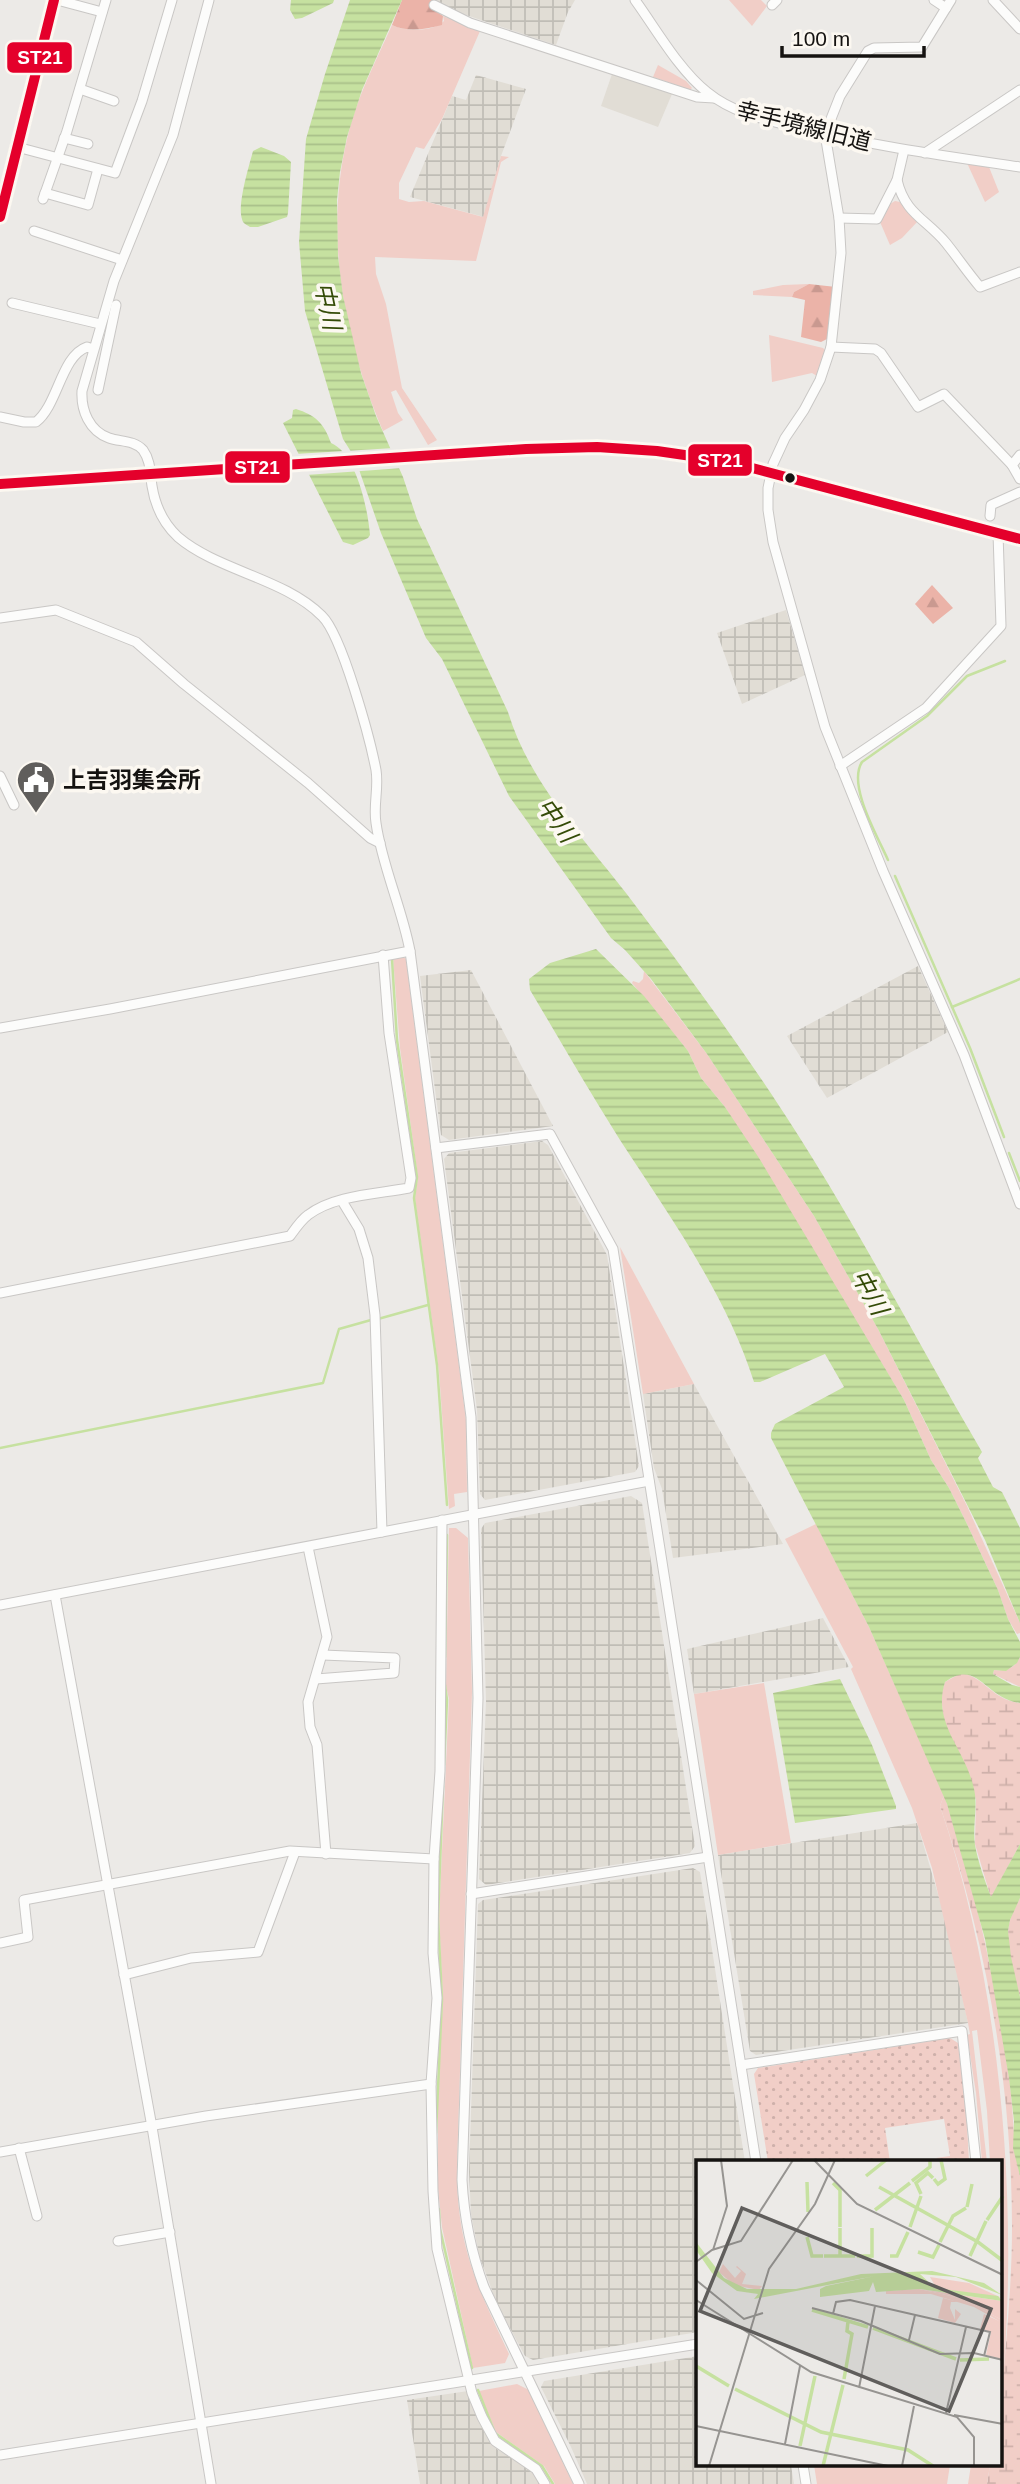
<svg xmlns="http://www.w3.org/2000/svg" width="1020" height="2484" viewBox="0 0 1020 2484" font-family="Helvetica,'Noto Sans JP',sans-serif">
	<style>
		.built { fill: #e1ddd5 }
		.industrial { fill: url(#industrial-grid) }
		.green { fill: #f1cec7 }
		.forest { fill: url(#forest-firs) }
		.wetland { fill: url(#wetland-marsh) }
		.garden { fill: url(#garden-dots) }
		.water { fill: url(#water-rules) }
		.pier { fill: #eceae7 }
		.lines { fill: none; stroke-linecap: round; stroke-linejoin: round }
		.stream { stroke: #c6e1a0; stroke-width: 2.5 }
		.minor-casing { stroke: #c9c7c5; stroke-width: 11 }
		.major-casing { stroke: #c9c7c5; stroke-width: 15 }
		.minor { stroke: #fcfcfb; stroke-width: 9 }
		.major { stroke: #fcfcfb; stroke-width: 12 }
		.bus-1-casing { stroke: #fcf8f1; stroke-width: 16 }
		.bus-1 { stroke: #e4002b; stroke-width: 10 }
		.bus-dot { fill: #151311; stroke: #fcf8f1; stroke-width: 2.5 }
		.labels { text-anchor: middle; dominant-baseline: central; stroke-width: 7; stroke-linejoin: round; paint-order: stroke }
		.street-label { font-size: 23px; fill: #151311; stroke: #fcf8f1 }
		.poi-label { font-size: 23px; font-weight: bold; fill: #151311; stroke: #fcf8f1; text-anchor: start }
		.water-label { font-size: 24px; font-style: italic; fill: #344b07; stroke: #fcf8f1 }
		.inset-river { fill: none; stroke: #c6e1a0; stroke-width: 3.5 }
		.inset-road { fill: none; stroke: #969491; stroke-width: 2 }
		.view { fill: #605e5c; fill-opacity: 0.15; stroke: #605e5c; stroke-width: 3.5 }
		.inset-edge { fill: none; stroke: #151311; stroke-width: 3.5 }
		.line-badge { stroke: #fcf8f1; stroke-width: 2.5 }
		.badge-label { font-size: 19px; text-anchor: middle; font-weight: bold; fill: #fff }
	</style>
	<defs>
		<pattern id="industrial-grid" width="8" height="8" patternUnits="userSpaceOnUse" patternTransform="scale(1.75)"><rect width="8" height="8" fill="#e1ddd5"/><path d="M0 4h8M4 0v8" fill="none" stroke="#c0bdb6"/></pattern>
		<pattern id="forest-firs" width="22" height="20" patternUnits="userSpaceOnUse" patternTransform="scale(1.75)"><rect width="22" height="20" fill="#ebb3a8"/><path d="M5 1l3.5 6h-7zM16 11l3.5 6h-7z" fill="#c99990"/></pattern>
		<pattern id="wetland-marsh" width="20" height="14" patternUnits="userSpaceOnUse" patternTransform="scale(1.75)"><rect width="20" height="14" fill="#f1cec7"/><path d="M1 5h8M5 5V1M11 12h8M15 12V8" fill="none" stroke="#ceb0aa"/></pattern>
		<pattern id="garden-dots" width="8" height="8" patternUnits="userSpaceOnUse" patternTransform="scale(1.75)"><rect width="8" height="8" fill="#f1cec7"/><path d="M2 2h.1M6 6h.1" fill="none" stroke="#ceb0aa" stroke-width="1.8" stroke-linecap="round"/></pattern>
		<pattern id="water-rules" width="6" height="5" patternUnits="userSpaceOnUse" patternTransform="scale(1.75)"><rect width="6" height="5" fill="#c6e1a0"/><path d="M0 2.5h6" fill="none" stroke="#a9c089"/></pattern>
	</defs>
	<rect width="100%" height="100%" fill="#eceae7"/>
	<path class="built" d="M612 74 672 94 658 127 601 106Z"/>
	<g class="industrial">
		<path d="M436 0H575L568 12 556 45 454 11Z"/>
		<path d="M476 75 526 89 501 156 484 217 410 197 452 96 466 100Z"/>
		<path d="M786 610 805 675 742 704 717 633Z"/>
		<path d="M918 966 948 1032 827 1098 787 1036Z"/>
		<path d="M471 970 553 1126 449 1140 441 1135 420 976Z"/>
		<path d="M542 1141 548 1145 607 1255 639 1466 635 1472 485 1500 480 1494 477 1410 444 1159 449 1153Z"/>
		<path d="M694 1384 783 1544 673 1558 662 1489 654 1468 643 1394Z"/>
		<path d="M631 1496 642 1503 695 1846 690 1853 486 1885 479 1879 486 1701 481 1529 485 1523Z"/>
		<path d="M823 1618 849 1667 694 1694 687 1649Z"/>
		<path d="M917 1823 946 1921 968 2023 756 2055 750 2051 718 1855Z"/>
		<path d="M693 1868 700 1872 745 2162H698V2332L533 2360 525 2356 497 2304 479 2255 471 2214 469 2172 478 1904 483 1900Z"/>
		<path d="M698 2356V2465H791L794 2484H587L571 2447 541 2387 544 2381Z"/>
		<path d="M468 2391 491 2443 498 2450 531 2469 542 2484H420L407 2400Z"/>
	</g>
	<g class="green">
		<path d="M729 0H761L767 6 752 26Z"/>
		<path d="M443 16 480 31 442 119 424 149 416 147 399 183V199L409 202 424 201 483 217 501 156 509 157 501 162 476 261 375 257 376 274 386 304 402 388 437 440 428 445 396 390 391 392 398 413 403 420 383 431C344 340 324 237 347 139 356 99 375 63 392 25 406 32 433 32 444 21Z"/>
		<path d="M658 65 686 81 692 88 690 90 653 77Z"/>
		<path d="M967 163 989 167 999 192 985 202Z"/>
		<path d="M895 201 900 202 918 221 902 238 890 245 880 222 885 207Z"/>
		<path d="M809 284 794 292 792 297 753 295V291L783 285Z"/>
		<path d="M769 335 823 348 825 350 817 376 812 373 772 382Z"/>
		<path d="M402 956 406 959 466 1420 467 1492 454 1494 455 1506 449 1509 439 1372 415 1198 418 1177 400 1048 393 957Z"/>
		<path d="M644 971 707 1054 814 1216 878 1329 967 1506 1020 1623V1633L1017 1634 1008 1619 998 1590 966 1522 949 1488 931 1460 904 1400 725 1107 701 1078 688 1051 632 983 633 981 639 983 643 979Z"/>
		<path d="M620 1247 694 1384 643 1394Z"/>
		<path d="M816 1524 869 1627 944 1795 940 1806C1002 1989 1020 2210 1001 2402V2162H990L987 2111 977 2030 972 2031 987 2162H982L976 2093 967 2035 970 2034 968 2023 932 1868 912 1808 851 1669 853 1667 785 1539Z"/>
		<path d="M449 1528H456L468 1538 472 1692 457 2166C456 2244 477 2286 509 2354L505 2363 473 2368 442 2227 438 2188V2098L443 1998 439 1917 449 1699 446 1686Z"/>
		<path d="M764 1683 791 1843 718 1855 694 1694Z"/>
		<path d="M517 2384 529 2390 573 2484H555L544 2466 496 2432 479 2391Z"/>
		<path d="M814 2465H950L947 2484H817Z"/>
		<path d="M971 2465H990L987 2484H968Z"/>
	</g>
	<g class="forest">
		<path d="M402 0H436L433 9 443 16 442 25C425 29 409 33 392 25Z"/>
		<path d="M809 284 836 287 829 338 821 342 801 337 805 300 792 297 794 292Z"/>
		<path d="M932 585 953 608 933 624 915 604Z"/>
	</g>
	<g class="wetland">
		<path d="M1020 1657V1687L993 1674 994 1670C1007 1671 1014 1669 1020 1657Z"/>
		<path d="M961 1673C985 1677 992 1700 1020 1703V1844L991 1898 975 1844 976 1799 944 1724 941 1695 945 1682Z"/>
		<path d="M944 1795C975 1884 994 1977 1008 2070 1014 2106 1012 2141 1020 2176V2484H987L990 2465H1001C1001 2444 999 2422 1001 2401 1006 2343 1012 2285 1012 2227 1012 2084 986 1941 940 1806Z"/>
		<path d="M1020 1898V1997C1014 1975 1005 1946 1009 1924 1011 1915 1016 1906 1020 1898Z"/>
	</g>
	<path class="garden" d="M950 2038 958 2043 966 2107 969 2162H945L936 2158 950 2156 944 2119 885 2128 890 2162H768L754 2074 758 2068Z"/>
	<g class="water">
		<path d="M291 0H334L333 3 302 18 295 19 290 10Z"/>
		<path d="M350 0H402L362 90 347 137 340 172 337 200 338 256 343 296 361 373 376 416 403 477 417 519 508 712C529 782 582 836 626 893 676 959 726 1026 772 1095 849 1210 912 1333 982 1452L978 1458 993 1487 1002 1492 1020 1528V1623L985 1540 878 1329 814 1216 707 1054 651 979 625 950 611 938 509 796 442 659 426 638 381 533 355 458 343 439 305 311 299 242 306 139 325 74Z"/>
		<path d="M261 147 284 156 291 162 288 213 287 217 258 227H250C246 224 243 224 242 219 237 205 249 166 253 151Z"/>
		<path d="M296 409C315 415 324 423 331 443 356 453 368 509 370 535L368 538 353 545 343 542 283 423 292 418 293 410Z"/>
		<path d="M596 949 644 996 688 1051 701 1078 725 1107 759 1158 904 1400 931 1460 949 1488 966 1522 998 1590 1008 1619 1020 1642V1657L1017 1663 1006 1671 994 1670 993 1674 1012 1685 1020 1687V1703C985 1699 978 1658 945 1682 932 1723 964 1748 973 1785 979 1804 972 1825 975 1845 978 1862 985 1881 991 1897L1020 1844V1898L1010 1920 1008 1931 1011 1957 1020 1997V2176L1013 2148 1014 2121 1009 2078 985 1939 947 1804 869 1627 771 1438V1433L775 1424 844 1387 825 1354 760 1382H754C726 1294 670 1217 620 1140 589 1091 560 1040 530 990L529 979 550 963Z"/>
		<path d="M840 1679 872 1745 896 1806V1809L795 1823 773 1693Z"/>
	</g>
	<path class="pier" d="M394 448 403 468 306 475 295 454Z"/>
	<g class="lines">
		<g class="stream">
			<path d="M888 860C878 837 847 785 862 762L927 716 967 676 1005 661"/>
			<path d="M895 876 970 1048 1004 1137"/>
			<path d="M392 959 397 1040 417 1177 414 1198 437 1365 447 1505"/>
			<path d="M952 1007 1020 979"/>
			<path d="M1009 1153 1020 1181"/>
			<path d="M378 1319 428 1305"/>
			<path d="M0 1448 323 1383 339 1329 371 1320"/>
			<path d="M445 1657 447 1535"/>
			<path d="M444 1765 447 1700 445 1685"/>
			<path d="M436 2133 442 1999 438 1918 443 1786"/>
			<path d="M439 2209 440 2229 472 2368"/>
			<path d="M478 2390 495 2433 542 2466 553 2484"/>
		</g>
		<g class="minor-casing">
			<g id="minor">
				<path d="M57 0 102 12"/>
				<path d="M209 0 173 135 114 281 82 391C81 410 89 431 109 438 120 442 134 440 143 450 151 461 150 474 152 486 155 505 163 523 178 537 218 571 284 578 322 616 342 635 370 739 376 770 379 788 373 805 376 823 382 866 402 908 410 951L471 1417 478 1698 462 2180C464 2218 471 2252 484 2287L579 2484"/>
				<path d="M635 0C656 29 679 70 707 92 734 114 767 120 800 128 873 146 946 156 1020 167"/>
				<path d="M934 0 946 8"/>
				<path d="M951 0 922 47 874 48 868 51 840 96 825 134 839 218 841 253 831 347 820 380 804 410 785 438 773 464 768 488V510L773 542 825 727 883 871 964 1055 1020 1204"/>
				<path d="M993 0 1020 29"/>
				<path d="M434 5 470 23 697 97 714 98"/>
				<path d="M772 5 777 0"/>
				<path d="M80 89 114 101"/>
				<path d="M64 138 88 144"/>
				<path d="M17 147 115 173 142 101 172 0"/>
				<path d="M925 153 1020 90"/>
				<path d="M897 180C905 214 926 219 946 243 958 258 968 273 980 287L1020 272"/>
				<path d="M45 193 88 205 98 169"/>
				<path d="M43 199 67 131 106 0"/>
				<path d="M839 218 877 219 897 180 904 150"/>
				<path d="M34 231 122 260"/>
				<path d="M12 303 100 324"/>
				<path d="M831 347 875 349 881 353 918 407 944 394 1012 465"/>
				<path d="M98 390 116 305"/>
				<path d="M0 417 24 422H36C58 405 61 356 87 347L93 349"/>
				<path d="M1020 455 1012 465 1020 479"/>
				<path d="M990 516 991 505 1020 492"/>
				<path d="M0 618 56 610 136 642 184 684 308 783 370 838 380 843"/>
				<path d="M840 766 926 708 1001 626 998 533"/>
				<path d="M0 776 14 805"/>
				<path d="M0 1028 110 1009 410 951"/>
				<path d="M436 1148 550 1134 613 1249 756 2162"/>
				<path d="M342 1201 359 1229 368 1258 375 1315 382 1532"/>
				<path d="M0 1293 290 1236C295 1229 301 1220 308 1215 334 1195 377 1194 409 1188L411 1178 389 1033 383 955"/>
				<path d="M442 1520 440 1771 434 1859 433 1953 437 1998 431 2084 433 2191 437 2249 472 2393 482 2417 495 2441 536 2469 545 2484"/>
				<path d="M308 1547 327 1637 308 1702 310 1727 317 1745 326 1854"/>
				<path d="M55 1595 152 2127 211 2484"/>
				<path d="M0 1605 649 1481"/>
				<path d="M316 1679 394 1673 395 1658 323 1655"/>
				<path d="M471 1894 708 1857"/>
				<path d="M0 1943 28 1937 24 1900 290 1851 434 1859"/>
				<path d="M124 1975 191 1958 258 1952 295 1852"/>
				<path d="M741 2065 962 2031 976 2162"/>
				<path d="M19 2148 37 2216"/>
				<path d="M0 2152 206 2116 431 2084"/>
				<path d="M118 2241 170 2232"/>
				<path d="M0 2455 698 2344"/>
				<path d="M803 2465 806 2484"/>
			</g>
		</g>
		<g class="major-casing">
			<g id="major">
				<path d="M0 217 54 0"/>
				<path d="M0 484 526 449 597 447 657 451 726 461 1020 539"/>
			</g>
		</g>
		<use href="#minor" class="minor"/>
		<use href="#major" class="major"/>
		<g class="bus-1-casing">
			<g id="bus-1">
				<path d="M0 217 54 0"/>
				<path d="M0 484 526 449 597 447 657 451 726 461 1020 539"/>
			</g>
		</g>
		<use href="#bus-1" class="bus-1"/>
	</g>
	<defs>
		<g id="civic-pin" transform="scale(2.0125)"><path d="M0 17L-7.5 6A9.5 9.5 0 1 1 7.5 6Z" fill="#605e5c" stroke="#fcf8f1"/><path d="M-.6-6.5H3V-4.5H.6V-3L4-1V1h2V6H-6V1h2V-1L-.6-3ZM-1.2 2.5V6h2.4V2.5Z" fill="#fff"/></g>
	</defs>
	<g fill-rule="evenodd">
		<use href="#civic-pin" x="36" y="780"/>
	</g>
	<circle class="bus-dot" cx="790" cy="478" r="6"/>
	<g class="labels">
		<g class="street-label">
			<text transform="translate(804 126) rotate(14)">幸手境線旧道</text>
		</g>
		<g class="poi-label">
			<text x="63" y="780">上吉羽集会所</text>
		</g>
		<g class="water-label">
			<text transform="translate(328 306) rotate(78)">中川</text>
			<text transform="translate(557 820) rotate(54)">中川</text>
			<text transform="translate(870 1292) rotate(61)">中川</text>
		</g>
	</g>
	<g transform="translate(696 2160)">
		<rect width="306" height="306" fill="#eceae7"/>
		<path d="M27 104 39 118 45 111 40 107 41 106 50 114 46 124 66 126 63 130 38 125 23 112ZM223 129 264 138 306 160V199L290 195 295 172 284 169 288 154 303 161 278 147 235 134H190V131Z" fill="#f1cec7"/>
		<path d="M234 117 273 123 306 138 241 129ZM223 129 306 141V160L264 138Z" fill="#f1cec7"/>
		<path d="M247 138 263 142H255L254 148 259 160V149L265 154 259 163 242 158Z" fill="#f1cec7"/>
		<path d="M0 82 28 118 51 129H100L165 114 236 111 288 123 306 135 260 117 224 114 239 128 302 136 306 141 224 129 180 132 177 122 173 131 124 137V129L130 126 179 116 58 139 62 134 41 131 16 113 0 90Z" fill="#c6e1a0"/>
		<path class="inset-river" d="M170 16 190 0M238 19 242 24 249 19 245 0M216 21 234 7V0M111 22 112 52M137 23 144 30V67M183 27 282 82 307 101M225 34 220 23 232 13 237 18M271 47 276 24M179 50 214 23M291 60 307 36M214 67 225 36M144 68V95M111 77 116 96H127M244 82 257 56 270 48M222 92 237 97 243 85M128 96H159M161 96H176V68M194 96H201L212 72M274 96 290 61M116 150 172 167M177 168 260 199M264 200 293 199M0 206 33 226M148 219 156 174 151 171 152 161M39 229 125 272 212 290 237 306M104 286 119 216M127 306 147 225"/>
		<path class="inset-road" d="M118 0 161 44 307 115M17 90 31 46 25 0M0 102 16 90 45 81 97 0M0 120 48 159 67 153M0 140 115 212 261 257 278 277V306M116 148 165 161 244 194 278 193 307 200M137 154 140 142 154 140 294 172 288 196M213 180 219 155M163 228 179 146M250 253 270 167M258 255 307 264M0 266 192 306M89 284 104 206M13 306 73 109 119 44 139 0M206 306 218 246"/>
		<path class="view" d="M46 48 295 149 253 251 4 151Z"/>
		<rect width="306" height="306" class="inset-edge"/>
	</g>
	<g class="line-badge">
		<rect x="6" y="41" width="67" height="33" rx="7" fill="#e4002b"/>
		<rect x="687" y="443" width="66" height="34" rx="7" fill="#e4002b"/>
		<rect x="224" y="450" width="67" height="34" rx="7" fill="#e4002b"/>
	</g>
	<g class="badge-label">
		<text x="40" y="64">ST21</text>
		<text x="720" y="467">ST21</text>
		<text x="257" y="474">ST21</text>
	</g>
	<path d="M782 46v10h142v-10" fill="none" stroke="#151311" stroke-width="3.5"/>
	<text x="792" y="46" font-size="21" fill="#151311" stroke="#fcf8f1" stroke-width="5" paint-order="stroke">100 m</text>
</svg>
